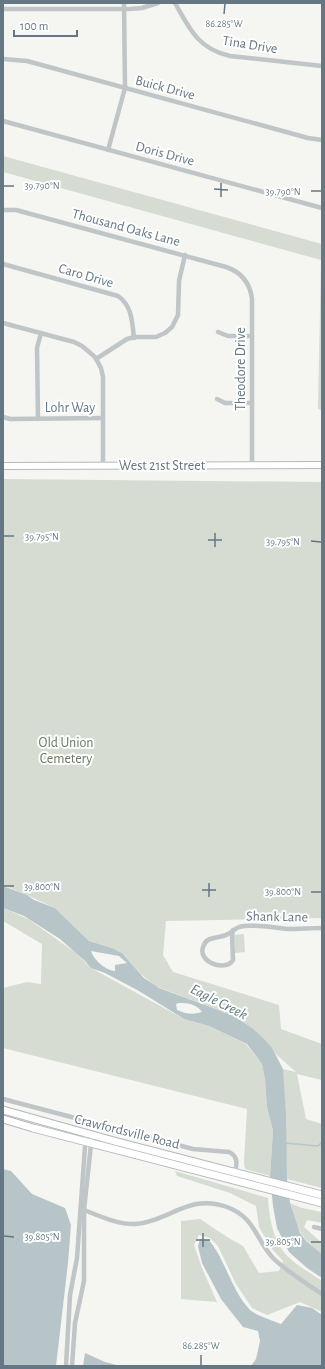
<svg xmlns="http://www.w3.org/2000/svg" width="325" height="1369" viewBox="0 0 325 1369" font-family="'Alegreya Sans',sans-serif">
	<style>
		.green { fill: #d6dcd2 }
		.water { fill: #b7c5c8; fill-rule: evenodd }
		.lines { fill: none; stroke-linecap: round; stroke-linejoin: round }
		.stream { stroke: #b7c5c8; stroke-width: 1.5 }
		.secondary-casing { stroke: #b4babe; stroke-width: 8 }
		.primary-casing { stroke: #b3b8bb; stroke-width: 9 }
		.street { stroke: #c0c5c7; stroke-width: 4.5 }
		.secondary { stroke: #fff; stroke-width: 6 }
		.primary { stroke: #fff; stroke-width: 7 }
		.ticks { fill: none; stroke: #647783; stroke-width: 1.5 }
		.labels { text-anchor: middle; dominant-baseline: central; stroke-width: 4; stroke-linejoin: round; paint-order: stroke }
		.street-label { font-size: 14px; fill: #647783; stroke: #fff }
		.park-label { font-size: 14px; fill: #697a62; stroke: #fff }
		.water-label { font-size: 15px; font-style: italic; fill: #5f797f; stroke: #fff }
		.ticks-label { font-size: 10px; text-anchor: middle; fill: #647783; stroke: #fff; stroke-width: 4; stroke-linejoin: round; paint-order: stroke }
	</style>
	<rect width="100%" height="100%" fill="#f5f5f1"/>
	<g class="green">
		<path d="M3 156 322 244V410L318 409 321 260 3 172Z"/>
		<path d="M3 479 322 482V918L166 921 163 955 173 972 279 1005 281 1029 322 1044V1080L297 1074 306 1119 322 1124V1188L287 1179 283 1069 296 1072 232 1015 155 986 140 973 122 953 112 948 89 941 55 908 27 895 3 885Z"/>
		<path d="M3 908 28 919 76 953 91 968 184 1019 209 1026 246 1044 262 1064 265 1079 267 1107 273 1131 270 1176 245 1169 244 1163 247 1109 3 1048V988L27 982 41 984 42 944 3 921Z"/>
		<path d="M244 934 245 952 235 953 234 935Z"/>
		<path d="M175 1171 268 1198C269 1215 272 1236 283 1251 292 1263 309 1272 322 1281V1312L300 1302 267 1315 252 1308 236 1284 218 1246 210 1238 199 1235 194 1245 202 1268 217 1302 181 1299V1221L200 1219 227 1237 243 1246 259 1273 279 1271 283 1261 272 1249 259 1227 256 1206 230 1193 177 1176Z"/>
		<path d="M290 1203 302 1208 322 1212V1223L307 1220 304 1227 322 1243V1254C301 1239 296 1227 290 1203Z"/>
	</g>
	<g class="water">
		<path d="M3 886 27 895 34 900 55 908 89 941 112 948 122 953 144 978 159 988 232 1015 252 1028 264 1039 272 1048 283 1069 286 1115 287 1179 290 1203 300 1233 307 1242 322 1254V1278L307 1268 289 1252 277 1228 273 1206 270 1176 273 1131 267 1107 265 1079 262 1064 247 1044 209 1026 184 1019 139 991 105 973 91 968 85 961 60 939 24 916 3 908ZM91 951 119 956 127 963 115 965V971C106 971 93 959 91 951ZM179 1003C189 1003 196 1004 202 1012 192 1015 186 1014 177 1010L176 1004Z"/>
		<path d="M3 1169 11 1171 32 1194 65 1208 71 1225 68 1263 56 1366H3Z"/>
		<path d="M200 1239 209 1240C226 1261 231 1290 250 1310 256 1315 273 1321 281 1324L297 1305 312 1308 322 1315V1366H251L256 1359 260 1341 258 1331 243 1327 221 1299 202 1263 198 1246Z"/>
		<path d="M85 1353 105 1362 121 1366H83Z"/>
	</g>
	<g class="lines">
		<path class="stream" d="M285 1143 318 1146 322 1142"/>
		<g class="secondary-casing">
			<path id="secondary" d="M3 466 322 465"/>
		</g>
		<g class="primary-casing">
			<g id="primary">
				<path d="M3 1110 114 1141 322 1195"/>
				<path d="M3 1119 33 1128 322 1203"/>
			</g>
		</g>
		<g class="street">
			<path d="M175 3C189 28 198 49 230 56L322 66"/>
			<path d="M3 9H130L142 8 158 3"/>
			<path d="M3 59 27 61 308 138 322 140"/>
			<path d="M3 121 322 208"/>
			<path d="M108 150 125 88 124 3"/>
			<path d="M3 210H16L226 267C241 272 250 283 252 299V466"/>
			<path d="M3 264 118 296C132 306 132 321 134 338"/>
			<path d="M3 323 74 342 82 346 95 357 101 368 103 377V466"/>
			<path d="M218 332 228 336H252"/>
			<path d="M96 359 127 339 135 337H156L165 333 172 327 178 315 179 281 185 255"/>
			<path d="M217 399 225 403H252"/>
			<path d="M3 417 10 419 103 418"/>
			<path d="M38 419 37 348 41 333"/>
			<path d="M233 930 232 935 233 960C225 973 195 961 204 945 205 942 207 940 210 939 216 937 223 937 228 934 232 932 234 929 239 927 252 923 274 928 288 929 299 929 311 928 322 928"/>
			<path d="M3 1099 193 1149 229 1152C239 1157 237 1165 234 1174"/>
			<path d="M81 1209C98 1215 117 1225 136 1224 170 1221 189 1193 227 1207 256 1218 255 1239 273 1258 286 1271 306 1283 322 1294"/>
			<path d="M314 1227 322 1229"/>
			<path d="M66 1366 70 1295 77 1258 86 1133"/>
			<path d="M72 1366 75 1323 84 1281V1210L92 1135"/>
		</g>
		<use href="#secondary" class="secondary"/>
		<use href="#primary" class="primary"/>
	</g>
	<path class="ticks" d="M224 14 225 4M4 186H14M214 189 228 190M311 191H321M221 197V183M4 536H14M208 540H222M311 541 321 542M215 547V533M4 886H14M202 890H216M311 892H321M209 897V883M4 1236 14 1237M196 1240H210M311 1242H321M203 1247V1233M201 1365V1355"/>
	<g class="labels">
		<g class="street-label">
			<text transform="translate(250 45) rotate(9)">Tina Drive</text>
			<text transform="translate(165 88) rotate(15)">Buick Drive</text>
			<text transform="translate(165 154) rotate(15)">Doris Drive</text>
			<text transform="translate(126 228) rotate(15)">Thousand Oaks Lane</text>
			<text transform="translate(86 276) rotate(16)">Caro Drive</text>
			<text transform="translate(241 369) rotate(-90)">Theodore Drive</text>
			<text x="70" y="408">Lohr Way</text>
			<text x="162" y="466">West 21st Street</text>
			<text transform="translate(277 917) rotate(1)">Shank Lane</text>
			<text transform="translate(127 1132) rotate(14)">Crawfordsville Road</text>
		</g>
		<g class="park-label">
			<text x="66" y="743">Old Union<tspan x="66" dy="16">Cemetery</tspan></text>
		</g>
		<g class="water-label">
			<text transform="translate(219 1002) rotate(27)">Eagle Creek</text>
		</g>
	</g>
	<g class="ticks-label">
		<text x="224" y="27">86.285°W</text>
		<text x="42" y="189">39.790°N</text>
		<text x="283" y="195">39.790°N</text>
		<text x="42" y="540">39.795°N</text>
		<text x="283" y="545">39.795°N</text>
		<text x="42" y="890">39.800°N</text>
		<text x="283" y="895">39.800°N</text>
		<text x="42" y="1240">39.805°N</text>
		<text x="283" y="1245">39.805°N</text>
		<text x="201" y="1349">86.285°W</text>
	</g>
	<rect width="325" height="1369" fill="none" stroke="#647783" stroke-width="8"/>
	<path d="M14 30v6h63v-6" fill="none" stroke="#647783" stroke-width="2"/>
	<text x="20" y="30" font-size="12" fill="#647783" stroke="#ffffff" stroke-width="3" paint-order="stroke">100 m</text>
</svg>
